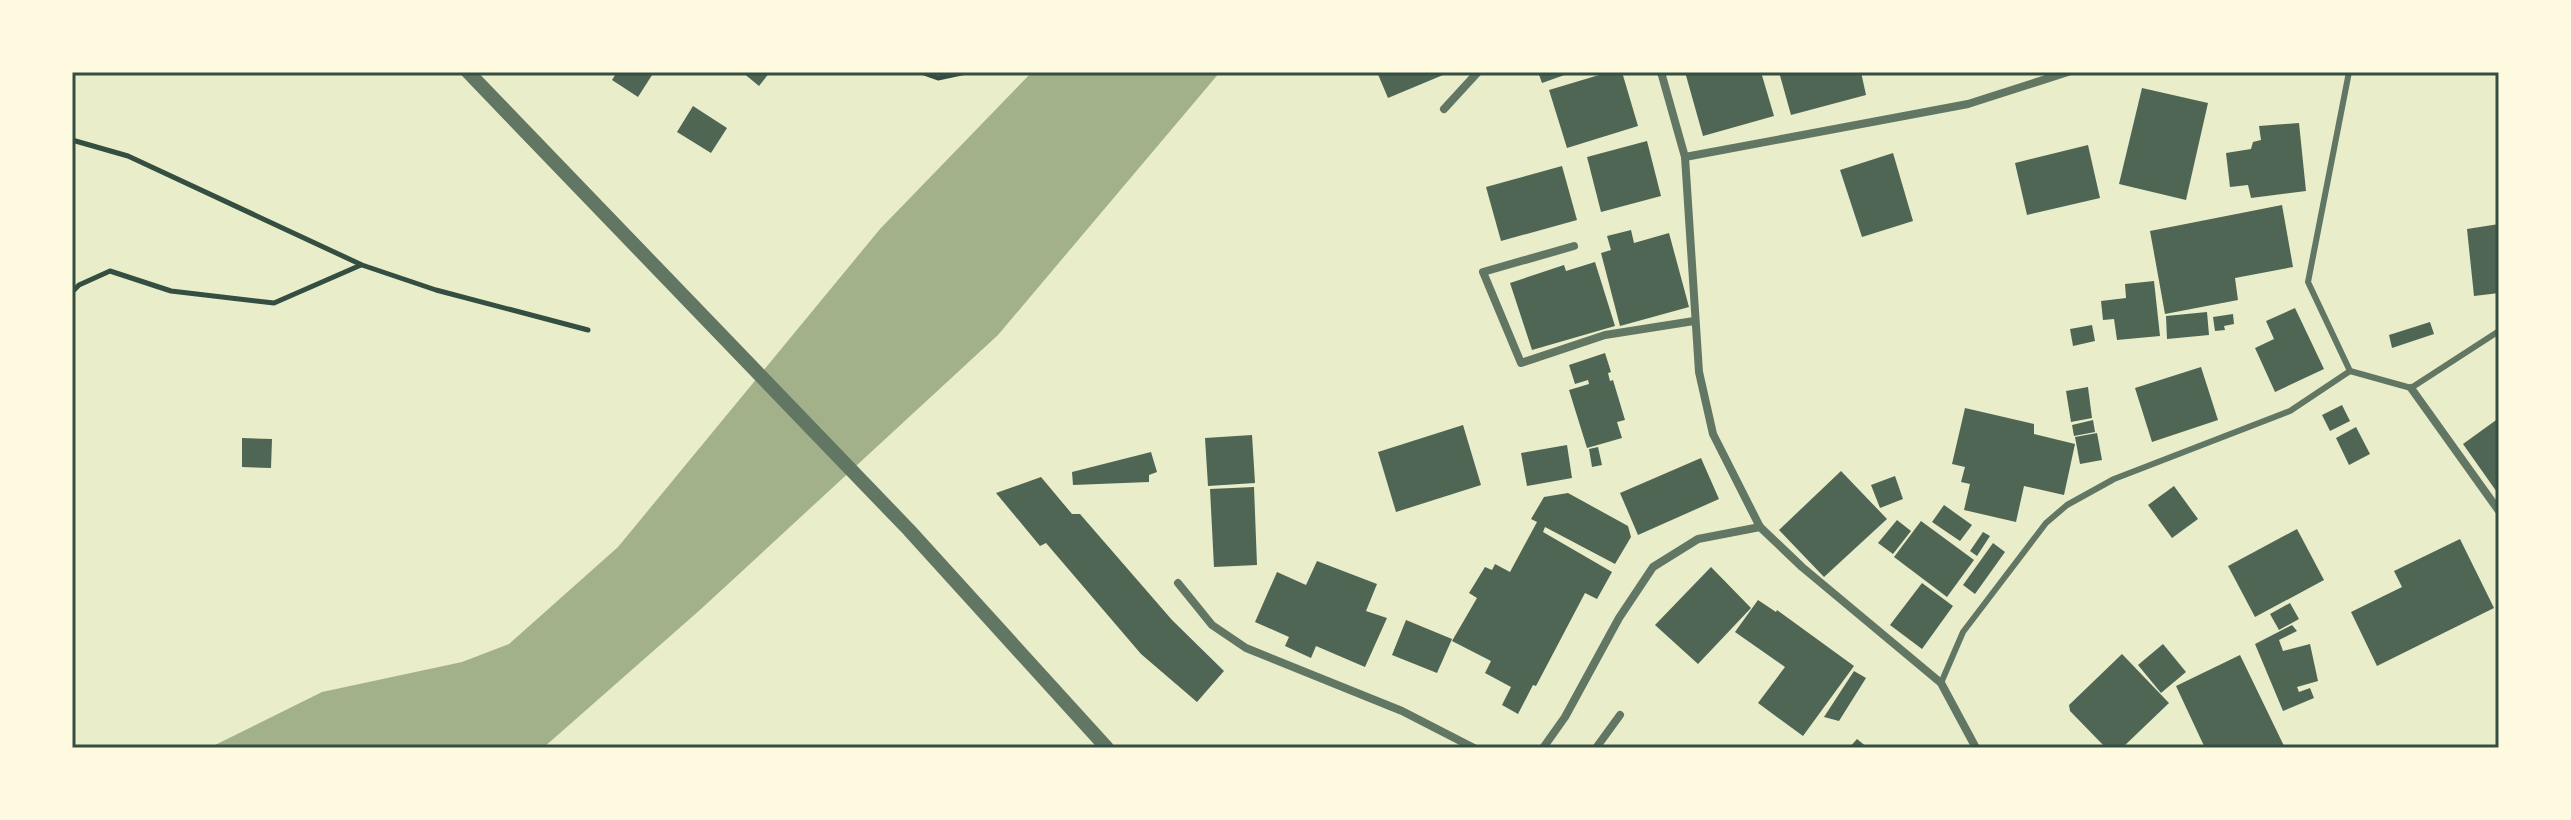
<svg xmlns="http://www.w3.org/2000/svg" width="2571" height="820" viewBox="0 0 2571 820" font-family="Inter,sans-serif">
	<style>
		.water { fill: #a3b18a }
		.building { fill: #4f6655 }
		.lines { fill: none; stroke-linecap: round; stroke-linejoin: round }
		.path { stroke: #344e41; stroke-width: 5 }
		.service { stroke: #617663; stroke-width: 6 }
		.minor { stroke: #617663; stroke-width: 8 }
		.tertiary { stroke: #617663; stroke-width: 14 }
		.neatline { fill: none; stroke: #344e41; stroke-width: 3 }
	</style>
	<rect width="100%" height="100%" fill="#e9edc9"/>
	<path class="water" d="M1032 72H1220L998 335 701 609 543 748H209L322 692 462 662 509 644 618 547 880 229Z"/>
	<g class="building">
		<path d="M617 72H654L638 97 612 80Z"/>
		<path d="M742 72H770L759 86Z"/>
		<path d="M1377 72H1441L1443 75 1388 98Z"/>
		<path d="M1538 72H1573L1542 83Z"/>
		<path d="M1609 72H1622L1638 126 1567 148 1549 90Z"/>
		<path d="M1685 72H1761L1774 116 1703 136Z"/>
		<path d="M1779 72H1861L1866 95 1791 115Z"/>
		<path d="M2142 88 2208 103 2186 200 2119 184Z"/>
		<path d="M693 106 727 128 711 153 677 132Z"/>
		<path d="M2299 123 2306 191 2251 198 2248 185 2230 187 2226 153 2251 149 2253 142 2261 140 2259 126Z"/>
		<path d="M1647 141 1661 196 1601 212 1587 157Z"/>
		<path d="M2088 145 2100 198 2027 215 2015 163Z"/>
		<path d="M1893 153 1913 221 1862 237 1840 170Z"/>
		<path d="M1562 166 1577 220 1501 241 1486 187Z"/>
		<path d="M2282 205 2293 267 2235 278 2238 300 2165 314 2150 231Z"/>
		<path d="M2499 224V293L2474 296 2467 229Z"/>
		<path d="M1631 230 1634 243 1669 233 1689 307 1620 326 1601 253 1611 250 1607 236Z"/>
		<path d="M1595 262 1615 326 1532 350 1510 283 1564 265 1566 271Z"/>
		<path d="M2154 281 2160 336 2117 340 2114 319 2103 320 2101 301 2126 298 2125 284Z"/>
		<path d="M2295 308 2324 369 2275 392 2255 348 2274 339 2266 321Z"/>
		<path d="M2207 312 2209 335 2167 339 2166 316Z"/>
		<path d="M2233 314 2234 324 2224 326 2225 330 2215 331 2213 317Z"/>
		<path d="M2430 322 2434 334 2392 348 2389 335Z"/>
		<path d="M2092 325 2095 341 2073 346 2070 329Z"/>
		<path d="M1605 353 1611 372 1608 373 1610 381 1613 380 1625 420 1617 422 1622 438 1587 448 1569 390 1589 384 1588 380 1575 384 1569 365Z"/>
		<path d="M2201 367 2218 420 2152 442 2135 388Z"/>
		<path d="M2088 387 2092 418 2071 422 2066 391Z"/>
		<path d="M2342 405 2350 421 2330 431 2322 415Z"/>
		<path d="M1965 408 2034 424V434L2075 444 2064 495 2024 486 2016 522 1964 510 1970 484 1961 482 1965 467 1952 464Z"/>
		<path d="M2499 418V495L2463 444Z"/>
		<path d="M2093 420 2095 432 2074 436 2072 425Z"/>
		<path d="M1463 425 1481 485 1396 512 1378 452Z"/>
		<path d="M2356 427 2370 454 2349 465 2336 438Z"/>
		<path d="M2097 433 2102 460 2080 464 2075 437Z"/>
		<path d="M1252 435 1255 483 1208 486 1205 438Z"/>
		<path d="M242 438 272 439 271 468 242 467Z"/>
		<path d="M1567 445 1572 478 1527 486 1521 453Z"/>
		<path d="M1598 447 1602 465 1592 467 1589 449Z"/>
		<path d="M1151 452 1157 472 1149 475V482L1073 485 1072 472Z"/>
		<path d="M1701 458 1719 499 1638 535 1620 493Z"/>
		<path d="M1841 471 1887 519 1824 577 1779 530Z"/>
		<path d="M1895 476 1903 499 1880 508 1871 485Z"/>
		<path d="M1041 477 1072 514H1080L1172 620 1224 671 1197 702 1141 654 1046 543 1040 546 996 493Z"/>
		<path d="M2174 486 2198 519 2172 538 2148 505Z"/>
		<path d="M1254 487 1257 565 1214 567 1210 489Z"/>
		<path d="M1568 493 1628 526 1631 537 1615 564 1545 527 1543 532 1612 572 1597 599 1585 593 1536 686 1533 685 1518 714 1502 705 1511 687 1485 673 1491 661 1452 641 1477 598 1469 593 1485 567 1492 570 1495 564 1510 572 1537 522 1531 519 1544 497Z"/>
		<path d="M1944 505 1972 525 1960 541 1932 522Z"/>
		<path d="M1897 520 1911 531 1893 554 1878 543Z"/>
		<path d="M1921 521 1974 560 1947 597 1894 557Z"/>
		<path d="M2297 529 2324 580 2255 617 2228 566Z"/>
		<path d="M1983 532 1990 536 1977 556 1970 551Z"/>
		<path d="M2460 539 2494 608 2377 666 2351 612 2402 587 2394 571Z"/>
		<path d="M1993 543 2005 552 1975 594 1963 585Z"/>
		<path d="M1317 561 1377 584 1366 611 1387 618 1365 667 1316 646 1311 658 1285 646 1289 637 1255 622 1277 572 1306 585Z"/>
		<path d="M1711 567 1751 608 1698 664 1655 625Z"/>
		<path d="M1922 583 1953 606 1922 649 1890 625Z"/>
		<path d="M1758 600 1776 612 1777 610 1854 666 1803 736 1758 703 1785 667 1735 632Z"/>
		<path d="M2290 603 2299 619 2279 630 2270 614Z"/>
		<path d="M1406 620 1452 639 1437 673 1392 655Z"/>
		<path d="M2292 625 2297 631 2279 640 2283 651 2310 644 2318 681 2297 687 2299 692 2310 688 2314 698 2283 711 2255 644Z"/>
		<path d="M2163 644 2186 672 2161 693 2138 665Z"/>
		<path d="M2122 654 2169 703 2122 748H2106L2070 711 2069 705Z"/>
		<path d="M2240 655 2285 748H2205L2176 686Z"/>
		<path d="M1854 671 1866 678 1839 721 1824 717Z"/>
		<path d="M1857 739 1868 748H1849Z"/>
	</g>
	<g class="lines">
		<g class="path">
			<path d="M921 72 938 78 966 72"/>
			<path d="M72 140 128 156 362 265 436 290 588 330"/>
			<path d="M72 292 79 285 110 271 171 291 274 303 361 265"/>
		</g>
		<g class="service">
			<path d="M2350 371 2411 388 2499 331"/>
			<path d="M1941 683 1963 632 2046 523 2067 505 2114 479 2290 411 2350 371 2308 282 2349 72"/>
		</g>
		<g class="minor">
			<path d="M1661 72 1685 157 1699 372 1713 434 1760 527"/>
			<path d="M1444 109 1478 72"/>
			<path d="M1685 157 1968 104 2068 72"/>
			<path d="M1574 246 1483 272 1521 363 1605 335 1694 321"/>
			<path d="M2411 388 2499 511"/>
			<path d="M1178 583 1212 625 1246 648 1402 711 1474 748"/>
			<path d="M1543 748 1565 717 1619 618 1653 567 1698 539 1760 527 1802 567 1941 683 1976 748"/>
			<path d="M1596 748 1620 715"/>
		</g>
		<path class="tertiary" d="M468 72 909 530 1107 748"/>
	</g>
	<rect width="2571" height="820" fill="none" stroke="#fefae0" stroke-width="148"/>
	<rect x="74" y="74" width="2423" height="672" class="neatline"/>
</svg>
